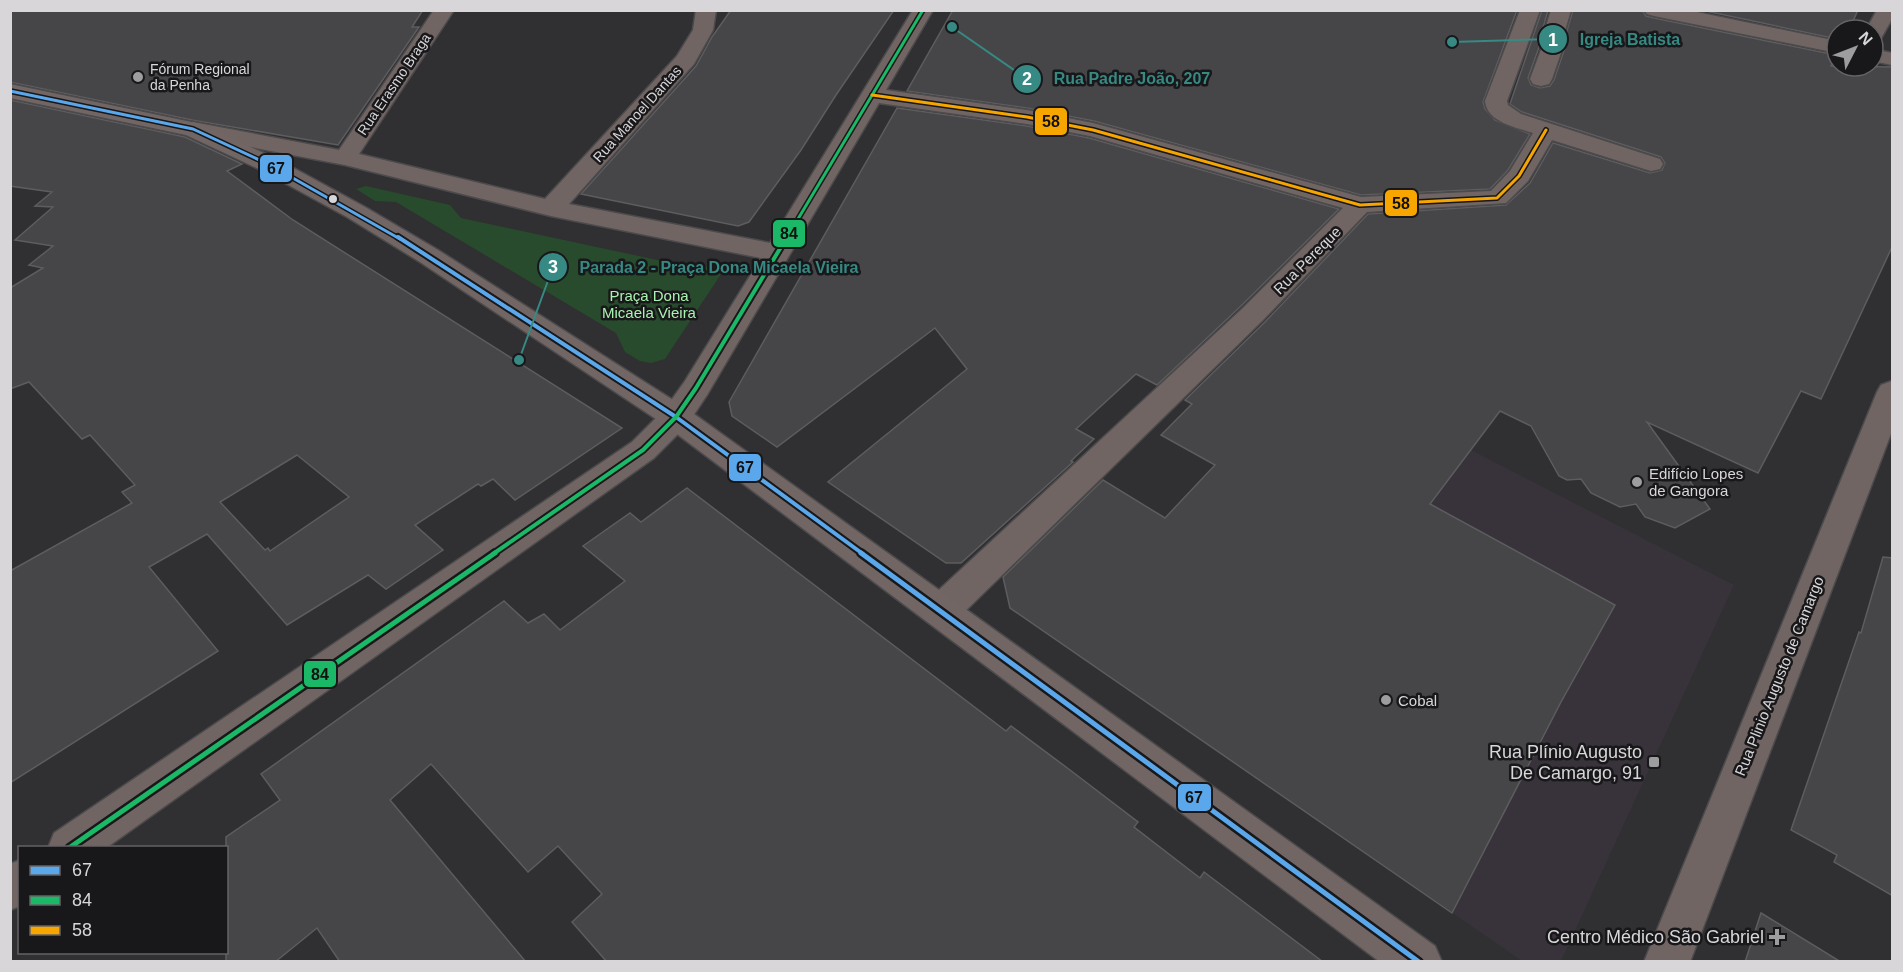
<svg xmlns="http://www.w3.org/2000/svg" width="1903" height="972" viewBox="0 0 1903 972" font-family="Helvetica,sans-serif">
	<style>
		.built { fill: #38323a }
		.green { fill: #284b2d }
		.building { fill: #464547; stroke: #5d5c5e; stroke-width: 1.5; fill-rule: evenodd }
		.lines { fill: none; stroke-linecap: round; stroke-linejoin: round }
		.minor-casing { stroke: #4b4a4c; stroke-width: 3 }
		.major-casing { stroke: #4b4a4c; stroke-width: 3 }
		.minor { fill: #716563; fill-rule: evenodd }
		.major { fill: #716664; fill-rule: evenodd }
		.bus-1-far2-casing { stroke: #181719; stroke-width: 6 }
		.bus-1-far1-casing { stroke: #181719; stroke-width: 8 }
		.bus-1-casing { stroke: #181719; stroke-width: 10 }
		.bus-2-far2-casing { stroke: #181719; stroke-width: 6 }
		.bus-2-far1-casing { stroke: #181719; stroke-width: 8 }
		.bus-2-casing { stroke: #181719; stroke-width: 10 }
		.bus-3-casing { stroke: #181719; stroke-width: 6 }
		.bus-1-far2 { stroke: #5aa8eb; stroke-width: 3 }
		.bus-1-far1 { stroke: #5aa8eb; stroke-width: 4 }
		.bus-1 { stroke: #5aa8eb; stroke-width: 5 }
		.bus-2-far2 { stroke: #1ab867; stroke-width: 3 }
		.bus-2-far1 { stroke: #1ab867; stroke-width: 4 }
		.bus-2 { stroke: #1ab867; stroke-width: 5 }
		.bus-3 { stroke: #f7a600; stroke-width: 3 }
		.poi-dot { fill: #9d9c9e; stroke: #181719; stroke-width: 2 }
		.bus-dot { fill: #d8d6d8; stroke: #181719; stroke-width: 2 }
		.labels { text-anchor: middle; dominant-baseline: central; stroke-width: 5; stroke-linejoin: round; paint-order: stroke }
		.far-poi-label { font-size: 14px; fill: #d8d6d8; stroke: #181719; text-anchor: start }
		.far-street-label { font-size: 14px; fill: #d8d6d8; stroke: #181719 }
		.street-label { font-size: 15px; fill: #d8d6d8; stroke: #181719 }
		.park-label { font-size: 15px; fill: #a9f2af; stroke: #181719 }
		.poi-label { font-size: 15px; fill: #d8d6d8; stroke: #181719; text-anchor: start }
		.near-poi-label { font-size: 18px; fill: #d8d6d8; stroke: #181719; text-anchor: end }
		.leader { fill: none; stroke: #378983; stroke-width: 2 }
		.callout-dot { fill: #378983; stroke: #181719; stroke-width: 2 }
		.mark-label { font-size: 18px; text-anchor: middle; font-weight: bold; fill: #fff }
		.callout-label { font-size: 16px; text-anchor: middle; font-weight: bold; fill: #378983; stroke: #181719; stroke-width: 5; stroke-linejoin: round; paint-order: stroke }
		.line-badge { stroke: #181719; stroke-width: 2 }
		.pale-badge-label { font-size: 16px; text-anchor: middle; font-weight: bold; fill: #111 }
	</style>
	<rect width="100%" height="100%" fill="#302f31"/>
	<path class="built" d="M1471 450 1734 585 1561 961H1522L1248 772 1404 541Z"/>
	<path class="green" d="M366 186 450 205 461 218 690 267 719 266 723 271 665 359 651 363 640 361 625 352 616 333 396 202 375 201 356 189Z"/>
	<g class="building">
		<path d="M10 10H423L412 27H419L338 145 192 120 10 82Z"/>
		<path d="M731 10H894L836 95 801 150 749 222 738 226 581 194 696 66 712 37Z"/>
		<path d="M953 10H1517L1483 102 1485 109 1495 120 1530 134 1508 170 1490 189 1361 195 1094 121 1027 108 907 91Z"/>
		<path d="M1542 10H1548L1541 35 1542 39 1528 78 1531 85 1540 88 1550 86 1554 80 1568 39 1566 34 1573 10H1642L1646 16 1654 18 1836 55 1831 66 1893 67V245L1821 399 1801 391 1758 473 1647 422 1710 509 1675 528 1645 517 1636 504 1620 507 1591 493 1581 479 1567 480 1559 476 1531 426 1500 411 1430 504 1615 605 1561 702 1452 913 1010 608 1003 577 1103 480 1165 518 1215 465 1161 435 1192 404 1185 400 1265 322 1368 214 1506 205 1530 183 1553 143 1650 173 1662 170 1665 163 1661 157 1522 112 1510 104Z"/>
		<path d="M1701 10H1858L1849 30H1837V39Z"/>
		<path d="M10 100 185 137 242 164 227 171 293 220 622 428 515 500 493 479 481 486 478 484 415 525 443 550 386 589 368 575 287 625 207 534 149 567 218 651 10 783V571L132 503 122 492 135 485 90 435 82 439 29 382 10 389V288L43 268 29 265 53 246 15 240 53 207 35 206 52 192 10 186ZM297 455 349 497 270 551 268 548 265 550 220 502Z"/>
		<path d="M897 108 1027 126 1089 138 1339 209 1241 306 1157 385 1136 374 1076 429 1094 439 1071 461 1073 462 961 563H946L828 482 967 369 935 328 777 447 732 416 729 402Z"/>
		<path d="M687 488 1006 731 1011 726 1070 770 1138 822 1134 827 1200 878 1204 872 1323 962H607L572 922 602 894 558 846 528 872 431 764 390 800 526 962H340L317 928 275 962H226V837L280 800 261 774 504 601 528 623 544 614 560 630 625 581 583 546 630 513 641 522Z"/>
		<path d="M1883 557 1893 558V896L1834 862 1837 855 1791 830 1859 632 1861 633Z"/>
		<path d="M1761 913 1841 962H1745Z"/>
	</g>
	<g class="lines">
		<g class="minor-casing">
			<g id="minor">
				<path d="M434 10H454L359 154 545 199 677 56 693 30 696 10H716L713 30 694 64 569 204 770 243 913 10H933L886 90 1027 110 1093 123 1361 197 1491 191 1510 171 1533 133C1515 127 1487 122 1485 101L1520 10H1540L1507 101 1508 105 1521 114 1660 159 1663 164 1660 169 1651 171 1552 140 1528 181 1506 203 1367 212 1263 320 954 622 941 626 928 622 923 611 928 600 1243 308 1343 208 1090 136 1027 124 879 103 707 395 687 425 654 458 106 848H48L54 833 632 442 665 409 685 381 761 258 551 216 345 165 193 136 185 134 181 129 185 124 193 122 339 150Z"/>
				<path d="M1551 10H1571L1564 34 1566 38 1552 79 1549 84 1541 86 1533 84 1530 79 1545 39 1543 36Z"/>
				<path d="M1644 10H1687L1837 41V53L1654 16 1647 14Z"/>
				<path d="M1877 10H1892V19L1880 40 1873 42V30H1866Z"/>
				<path d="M1873 49 1892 53V65L1873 61Z"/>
				<path d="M1892 381V431L1690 962H1644L1877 392 1881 385Z"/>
				<path d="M20 860V906L10 910V864Z"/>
			</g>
		</g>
		<g class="major-casing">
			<path id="major" d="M10 84 201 124 279 160 365 207 438 250 687 409 1435 946 1442 962H1380L665 425 420 262 347 217 261 170 186 135 10 98Z"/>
		</g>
		<use href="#minor" class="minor"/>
		<use href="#major" class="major"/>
		<g class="bus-1-far2-casing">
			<path id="bus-1-far2" d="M10 91 193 129 270 165 400 239"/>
		</g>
		<g class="bus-1-far1-casing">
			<path id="bus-1-far1" d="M398 237 676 417 863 554"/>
		</g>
		<g class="bus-1-casing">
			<path id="bus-1" d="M861 553 1419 962"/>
		</g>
		<g class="bus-2-far2-casing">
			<path id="bus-2-far2" d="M786 239 923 10"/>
		</g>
		<g class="bus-2-far1-casing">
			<path id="bus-2-far1" d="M493 554 643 450 676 417 696 388 787 237"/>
		</g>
		<g class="bus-2-casing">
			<path id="bus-2" d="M69 848 495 553"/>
		</g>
		<g class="bus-3-casing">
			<path id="bus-3" d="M872 95 1027 117 1093 130 1360 205 1497 198 1519 176 1546 130"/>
		</g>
		<use href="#bus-1-far2" class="bus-1-far2"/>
		<use href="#bus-1-far1" class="bus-1-far1"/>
		<use href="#bus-1" class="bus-1"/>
		<use href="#bus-2-far2" class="bus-2-far2"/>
		<use href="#bus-2-far1" class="bus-2-far1"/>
		<use href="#bus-2" class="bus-2"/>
		<use href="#bus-3" class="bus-3"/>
	</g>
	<g class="poi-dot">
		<circle cx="138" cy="77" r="6"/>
		<circle cx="1637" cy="482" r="6"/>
		<circle cx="1386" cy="700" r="6"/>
		<rect x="1648" y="756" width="12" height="12" rx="3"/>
		<path d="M1774 928h6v6h6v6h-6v6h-6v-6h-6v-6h6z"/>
	</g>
	<circle class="bus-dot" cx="333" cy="199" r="5"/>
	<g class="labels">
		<g class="far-poi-label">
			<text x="150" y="69">Fórum Regional<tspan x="150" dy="16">da Penha</tspan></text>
		</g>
		<g class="far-street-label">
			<text transform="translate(394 84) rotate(-56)">Rua Erasmo Braga</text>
			<text transform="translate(637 114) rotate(-48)">Rua Manoel Dantas</text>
		</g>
		<g class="street-label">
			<text transform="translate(1307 260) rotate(-45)">Rua Pereque</text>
			<text transform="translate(1779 676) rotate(-68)">Rua Plinio Augusto de Camargo</text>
		</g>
		<g class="park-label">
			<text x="649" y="295">Praça Dona<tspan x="649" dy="17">Micaela Vieira</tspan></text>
		</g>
		<g class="poi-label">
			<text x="1649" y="473">Edifício Lopes<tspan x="1649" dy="17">de Gangora</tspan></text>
			<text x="1398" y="700">Cobal</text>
		</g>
		<g class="near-poi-label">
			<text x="1642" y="752">Rua Plínio Augusto<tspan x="1642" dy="21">De Camargo, 91</tspan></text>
			<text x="1764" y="937">Centro Médico São Gabriel</text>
		</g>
	</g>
	<path class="leader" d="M1452 42L1553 39M952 27L1027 79M519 360L553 267"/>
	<g class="callout-dot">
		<circle cx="1452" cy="42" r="6"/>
		<circle cx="952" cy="27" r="6"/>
		<circle cx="519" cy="360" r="6"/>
		<circle cx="1553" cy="39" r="15"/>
		<circle cx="1027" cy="79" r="15"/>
		<circle cx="553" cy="267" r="15"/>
	</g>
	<g class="mark-label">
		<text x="1553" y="46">1</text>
		<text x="1027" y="85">2</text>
		<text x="553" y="273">3</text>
	</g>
	<g class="callout-label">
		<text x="1630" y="45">Igreja Batista</text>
		<text x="1132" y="84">Rua Padre João, 207</text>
		<text x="719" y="273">Parada 2 - Praça Dona Micaela Vieira</text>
	</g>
	<g class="line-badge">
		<rect x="1034" y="107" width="34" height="29" rx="6" fill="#f7a600"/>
		<rect x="259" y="154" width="34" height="29" rx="6" fill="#5aa8eb"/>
		<rect x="1384" y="189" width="34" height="28" rx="6" fill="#f7a600"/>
		<rect x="772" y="219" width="34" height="29" rx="6" fill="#1ab867"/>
		<rect x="728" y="453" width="34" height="29" rx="6" fill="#5aa8eb"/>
		<rect x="303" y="660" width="34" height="28" rx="6" fill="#1ab867"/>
		<rect x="1177" y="783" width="35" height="29" rx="6" fill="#5aa8eb"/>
	</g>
	<g class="pale-badge-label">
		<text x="1051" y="127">58</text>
		<text x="276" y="174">67</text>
		<text x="1401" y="209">58</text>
		<text x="789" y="239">84</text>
		<text x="745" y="473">67</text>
		<text x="320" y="680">84</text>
		<text x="1194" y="803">67</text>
	</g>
	<rect width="1903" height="972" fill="none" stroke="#d8d6d8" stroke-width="24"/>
	<rect x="18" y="846" width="210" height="108" fill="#181719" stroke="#656365" stroke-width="1.5"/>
	<rect x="30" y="866" width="30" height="9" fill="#5aa8eb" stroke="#656365" stroke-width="1.5"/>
	<text x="72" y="876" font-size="18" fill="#d8d6d8">67</text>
	<rect x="30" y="896" width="30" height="9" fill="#1ab867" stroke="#656365" stroke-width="1.5"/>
	<text x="72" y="906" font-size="18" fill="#d8d6d8">84</text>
	<rect x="30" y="926" width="30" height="9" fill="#f7a600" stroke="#656365" stroke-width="1.5"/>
	<text x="72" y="936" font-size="18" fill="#d8d6d8">58</text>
	<g transform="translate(1855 48) rotate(48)"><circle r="28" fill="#181719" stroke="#656365" stroke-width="1.5"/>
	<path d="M0-4.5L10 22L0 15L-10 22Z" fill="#9d9c9e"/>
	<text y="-9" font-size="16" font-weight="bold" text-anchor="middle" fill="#d8d6d8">N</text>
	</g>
</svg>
